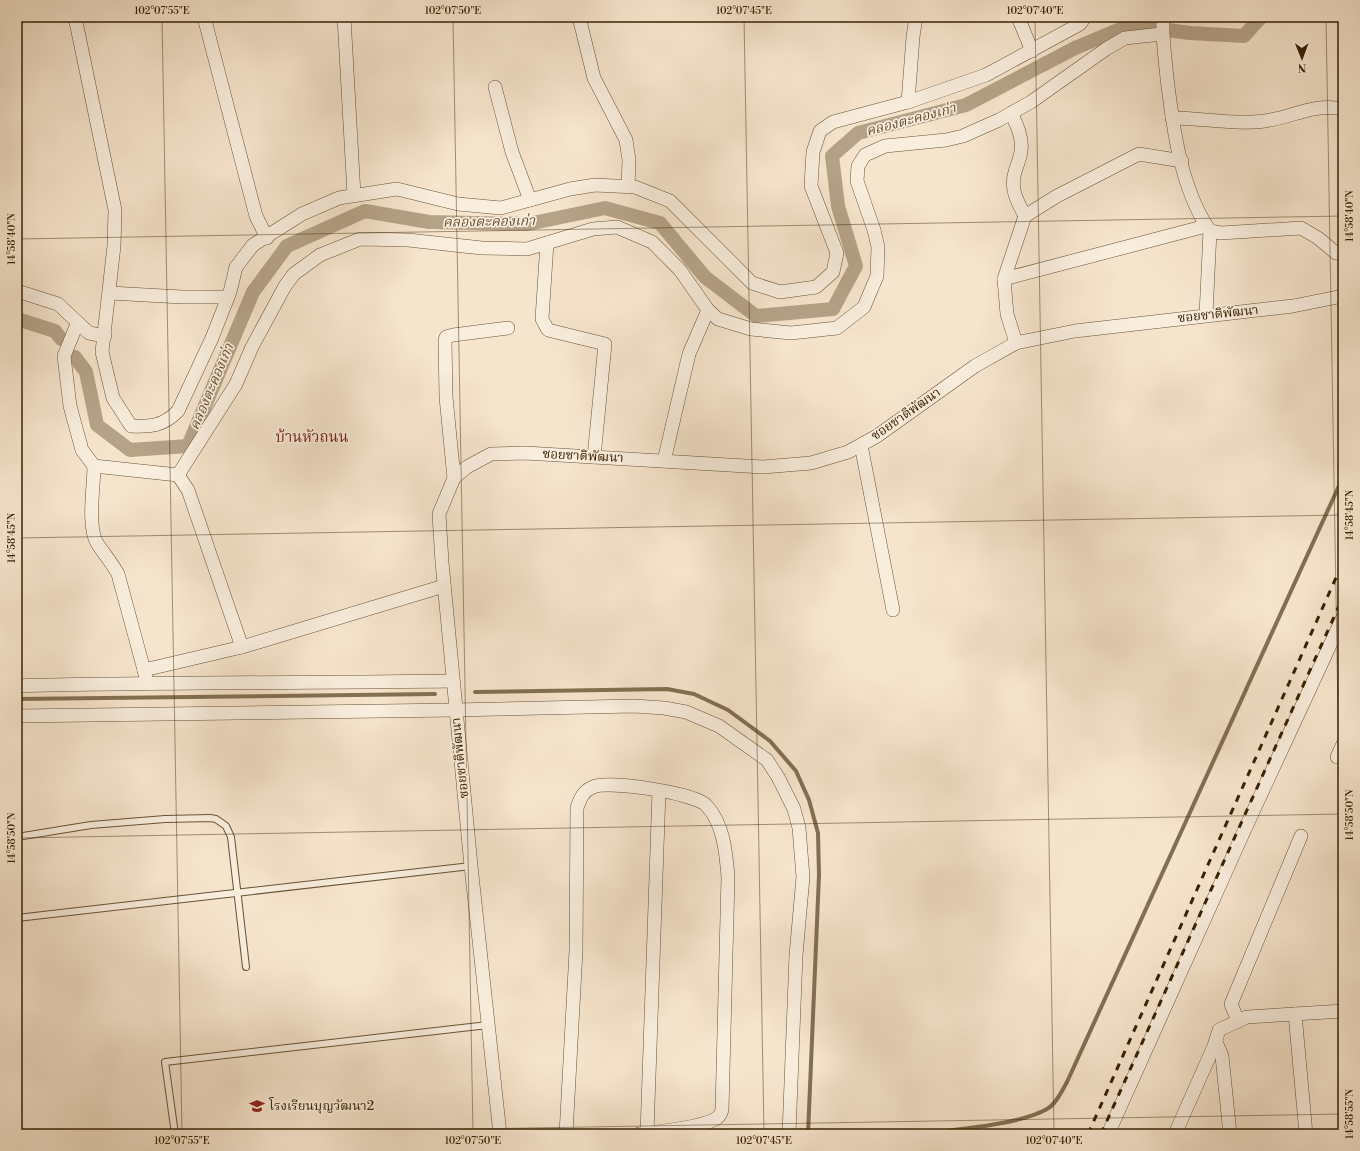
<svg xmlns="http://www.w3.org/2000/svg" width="1360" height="1151" viewBox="0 0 1360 1151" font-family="'Libre Bodoni','Noto Serif Thai',serif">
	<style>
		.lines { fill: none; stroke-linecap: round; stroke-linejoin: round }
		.stream { stroke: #836f52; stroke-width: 4 }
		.canal { stroke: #b5a388; stroke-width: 14 }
		.lane-casing { stroke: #685334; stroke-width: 8 }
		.street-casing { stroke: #685334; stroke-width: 14 }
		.lane { stroke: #f9eede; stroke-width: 6 }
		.street { stroke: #f9eede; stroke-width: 13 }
		.rail { stroke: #382201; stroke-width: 3; stroke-dasharray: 7 7; stroke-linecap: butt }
		.ticks { fill: none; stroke: #382201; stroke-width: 1; stroke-opacity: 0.45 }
		.labels { text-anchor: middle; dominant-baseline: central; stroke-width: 3.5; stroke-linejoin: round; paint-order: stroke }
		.street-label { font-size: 13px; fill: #382201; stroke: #f9eede }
		.poi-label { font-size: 13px; fill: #382201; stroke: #f9eede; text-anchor: start }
		.water-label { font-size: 14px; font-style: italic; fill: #644f30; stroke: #f9eede }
		.quarter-label { font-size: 15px; fill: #7a1f14; stroke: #f9eede }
		.neatline { fill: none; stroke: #382201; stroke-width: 1.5 }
		.ticks-label { font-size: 10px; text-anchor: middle; fill: #382201 }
	</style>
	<rect width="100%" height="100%" fill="#f6e5cd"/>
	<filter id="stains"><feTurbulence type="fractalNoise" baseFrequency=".005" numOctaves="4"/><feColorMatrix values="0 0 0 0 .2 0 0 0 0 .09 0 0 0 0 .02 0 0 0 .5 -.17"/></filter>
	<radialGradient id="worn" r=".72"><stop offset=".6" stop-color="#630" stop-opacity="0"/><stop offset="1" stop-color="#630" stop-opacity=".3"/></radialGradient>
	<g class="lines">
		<g class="stream">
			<path d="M475 692 667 689 694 694 728 710 770 741 796 771 809 800 818 833 819 875 808 1134"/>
			<path d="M17 699 435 694"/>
			<path d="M923 1134C956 1129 1019 1125 1047 1109 1056 1104 1062 1091 1067 1082L1343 477"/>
		</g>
		<g class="canal">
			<path d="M17 319 55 331 61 339"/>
			<path d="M75 357 86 372 97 425 130 450 188 446 253 292 287 246 365 211 429 222 528 224 605 208 660 223 705 277 756 316 833 309 856 266 838 206 832 156 858 133 966 105 1075 48 1130 25 1190 33 1244 36 1261 17"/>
		</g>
		<g class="lane-casing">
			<g id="lane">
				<path d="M17 837 91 825 165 819 210 818 216 819 226 826 231 837 246 967"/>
				<path d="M17 918 471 866"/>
				<path d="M175 1134 165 1062 488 1025"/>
			</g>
		</g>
		<g class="street-casing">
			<g id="street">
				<path d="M75 17 115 210 114 246 102 352 113 398 131 426C151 427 163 426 178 411L212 338 230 292 236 267 253 245 302 214 339 198 397 189 458 204 501 208 570 189 595 185 635 187 670 201 752 283 780 292 816 287 833 272 837 253 811 186 813 152 820 131 833 122 908 102 986 75 1080 24 1085 17"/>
				<path d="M204 17 256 216 267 238"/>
				<path d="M344 17 354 195"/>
				<path d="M579 17 594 78 626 140 629 160 628 187"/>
				<path d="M1018 17 1032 51"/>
				<path d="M1163 17C1162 38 1165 58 1167 78 1173 128 1181 190 1210 231L1221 233 1301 228 1318 238 1336 253 1343 254"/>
				<path d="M495 87 512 152 530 200"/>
				<path d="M908 102 913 37 916 17"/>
				<path d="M1011 113C1017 125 1023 138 1021 151 1020 159 1017 165 1015 172 1010 189 1017 201 1025 216"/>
				<path d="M1172 118C1203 118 1234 125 1265 121 1293 117 1313 103 1343 109"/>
				<path d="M547 243 542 319 548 330 605 344 594 457"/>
				<path d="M1004 279 1025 216 1057 196 1139 154 1182 161"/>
				<path d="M17 291 58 304 89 333 105 336"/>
				<path d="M110 293 182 297H228"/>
				<path d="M708 310 718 319 751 329 791 333 837 328 864 307 877 276 878 247 874 230 857 181 858 166 865 155 885 146 946 140 963 136 999 120 1031 102 1106 49 1125 38 1162 34"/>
				<path d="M1206 315 1210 231"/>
				<path d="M77 324 64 356 70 406 82 450 94 466 178 475 188 490 242 647"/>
				<path d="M1016 343 1007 314 1004 279 1206 226"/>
				<path d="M861 445 893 610"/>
				<path d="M94 466C94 486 87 526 97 543 104 554 112 563 118 574L144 670"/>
				<path d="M178 475 236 384 252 347 285 286 294 274 320 255 360 239 408 240 482 248 527 249 593 229 617 227 652 242 680 270 708 310 689 354 664 461"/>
				<path d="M454 478 446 397 445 340 446 337 453 335 508 328"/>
				<path d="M147 682 144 670 242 647 444 586"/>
				<path d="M17 686C162 682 307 683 453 681"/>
				<path d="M17 716 455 710 634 706 664 708 686 712 719 726 767 760 778 777 794 809 799 828 803 877 796 955 789 1134"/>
				<path d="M1343 744 1337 757H1343"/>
				<path d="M1295 1014 1306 1134"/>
				<path d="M1238 1021 1231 1004 1301 836"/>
				<path d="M1216 1042 1222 1056 1230 1134"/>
				<path d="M647 1133 659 791"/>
				<path d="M500 1134 471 866 442 562 439 514 454 478 467 467 491 454 525 453 763 467 811 463 848 452 877 436 975 366 1016 343 1075 331 1293 306 1343 296"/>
				<path d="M566 1134 576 951 577 808C580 799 583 791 593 787 609 780 694 793 706 805 724 824 726 853 728 877L722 1110C721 1113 720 1116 717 1118 705 1127 656 1132 639 1134"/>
				<path d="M1108 1134 1245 829 1343 617"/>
				<path d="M1175 1134 1214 1046 1219 1030 1247 1017 1343 1011"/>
			</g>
		</g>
		<use href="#lane" class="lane"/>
		<use href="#street" class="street"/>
		<g class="rail">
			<path d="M1088 1134 1343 562"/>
			<path d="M1101 1134 1343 597"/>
		</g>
	</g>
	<path class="ticks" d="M162 17 182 1134M453 17 473 1134M744 17 764 1134M1035 17 1054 1134M1326 17 1343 1000M17 239 1343 216M17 538 1343 515M17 838 1343 814M179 1134 1343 1114"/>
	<defs>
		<g id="school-bare" transform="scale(1.2)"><path d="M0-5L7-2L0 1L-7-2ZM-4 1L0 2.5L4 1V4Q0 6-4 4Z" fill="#8f2418" stroke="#f9eede" stroke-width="2.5" paint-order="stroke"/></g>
	</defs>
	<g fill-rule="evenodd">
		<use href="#school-bare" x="257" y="1106"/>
	</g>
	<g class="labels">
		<g class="street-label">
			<text transform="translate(1218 314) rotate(-6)">ซอยชาติพัฒนา</text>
			<text transform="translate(906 414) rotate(-35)">ซอยชาติพัฒนา</text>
			<text transform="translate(583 456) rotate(3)">ซอยชาติพัฒนา</text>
			<text transform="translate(460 758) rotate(-96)">ซอยชาติพัฒนา</text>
		</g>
		<g class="poi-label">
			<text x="269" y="1106">โรงเรียนบุญวัฒนา2</text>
		</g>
		<g class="water-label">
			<text transform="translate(911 120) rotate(-15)">คลองตะคองเก่า</text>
			<text transform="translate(489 222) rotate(-1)">คลองตะคองเก่า</text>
			<text transform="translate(212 387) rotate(-67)">คลองตะคองเก่า</text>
		</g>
		<g class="quarter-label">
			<text x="312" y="437">บ้านหัวถนน</text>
		</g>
	</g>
	<rect width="1360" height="1151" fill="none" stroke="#f6e5cd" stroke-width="44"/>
	<g transform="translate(1302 58) rotate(179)" stroke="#f9eede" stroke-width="3" paint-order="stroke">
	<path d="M0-3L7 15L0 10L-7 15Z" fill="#382201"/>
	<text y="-6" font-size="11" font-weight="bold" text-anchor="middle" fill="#382201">N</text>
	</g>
	<rect x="22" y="22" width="1316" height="1107" class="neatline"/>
	<g class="ticks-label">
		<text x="162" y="14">102°07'55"E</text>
		<text x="453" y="14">102°07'50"E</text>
		<text x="744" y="14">102°07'45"E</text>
		<text x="1035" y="14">102°07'40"E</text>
		<text transform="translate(1349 216) rotate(-90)" y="4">14°58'40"N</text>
		<text transform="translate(11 239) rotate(-90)" y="4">14°58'40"N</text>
		<text transform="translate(1349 515) rotate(-90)" y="4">14°58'45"N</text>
		<text transform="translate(11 538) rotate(-90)" y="4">14°58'45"N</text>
		<text transform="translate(1349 815) rotate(-90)" y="4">14°58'50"N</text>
		<text transform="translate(11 838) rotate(-90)" y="4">14°58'50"N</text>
		<text transform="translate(1349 1114) rotate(-90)" y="4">14°58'55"N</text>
		<text x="182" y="1144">102°07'55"E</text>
		<text x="473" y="1144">102°07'50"E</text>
		<text x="764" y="1144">102°07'45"E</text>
		<text x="1054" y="1144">102°07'40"E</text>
	</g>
	<rect width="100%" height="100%" filter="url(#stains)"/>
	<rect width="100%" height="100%" fill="url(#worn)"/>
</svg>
